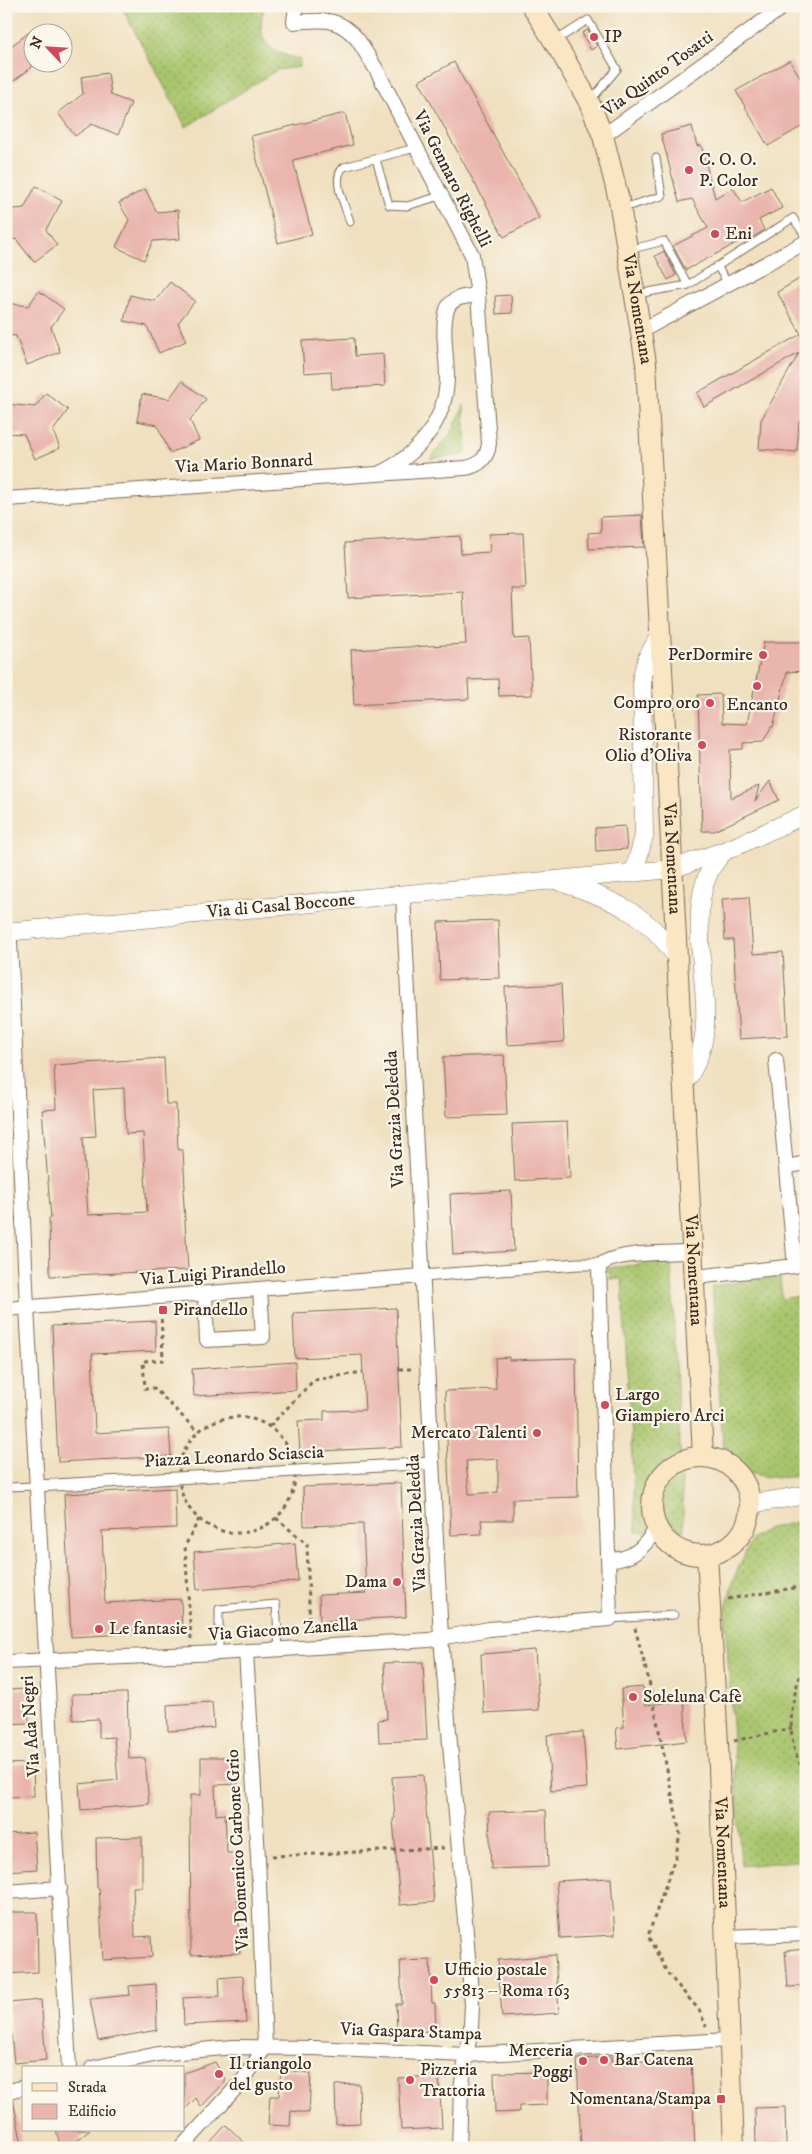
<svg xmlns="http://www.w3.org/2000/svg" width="812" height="2154" viewBox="0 0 812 2154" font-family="'IM FELL DW Pica',serif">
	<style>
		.built { fill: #f0d5bc }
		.grass { fill: url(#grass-dots); stroke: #727845 }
		.building { fill: #e9b5ad; fill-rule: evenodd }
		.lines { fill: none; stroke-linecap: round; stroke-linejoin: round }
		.service-casing { stroke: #7a6a57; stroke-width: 9 }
		.pedestrian-casing { stroke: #7a6a57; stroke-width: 13 }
		.minor-casing { stroke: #7a6a57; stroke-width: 16 }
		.tertiary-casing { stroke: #7a6a57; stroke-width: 19 }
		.secondary-casing { stroke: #7a6a57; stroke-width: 22 }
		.path { stroke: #7a6a57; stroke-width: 3; stroke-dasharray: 4 4; stroke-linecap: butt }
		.service { stroke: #fff; stroke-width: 7 }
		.pedestrian { stroke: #fff; stroke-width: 11 }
		.minor { stroke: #fff; stroke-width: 14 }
		.tertiary { stroke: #fff; stroke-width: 18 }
		.secondary { stroke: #fbe6c4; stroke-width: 20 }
		.poi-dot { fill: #d1495b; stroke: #fbf7ec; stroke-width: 2 }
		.labels { text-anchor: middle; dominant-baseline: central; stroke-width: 4.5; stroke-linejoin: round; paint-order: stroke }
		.poi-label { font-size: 18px; fill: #3b2a1e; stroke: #fbf7ec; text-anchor: start }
		.street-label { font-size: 18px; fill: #3b2a1e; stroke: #fbf7ec }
	</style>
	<defs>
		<pattern id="grass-dots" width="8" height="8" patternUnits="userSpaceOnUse" patternTransform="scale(1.25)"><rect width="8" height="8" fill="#a8c56c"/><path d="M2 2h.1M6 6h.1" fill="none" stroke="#8aa058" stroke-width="1.8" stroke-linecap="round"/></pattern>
	</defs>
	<rect width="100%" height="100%" fill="#fbf7ec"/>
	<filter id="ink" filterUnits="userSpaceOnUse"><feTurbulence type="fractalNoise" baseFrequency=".02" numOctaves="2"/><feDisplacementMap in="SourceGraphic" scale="10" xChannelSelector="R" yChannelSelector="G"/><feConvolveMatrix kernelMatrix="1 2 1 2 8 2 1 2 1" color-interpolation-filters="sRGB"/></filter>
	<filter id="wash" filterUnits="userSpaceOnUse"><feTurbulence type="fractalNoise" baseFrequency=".0096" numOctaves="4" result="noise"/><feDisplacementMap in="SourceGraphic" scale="20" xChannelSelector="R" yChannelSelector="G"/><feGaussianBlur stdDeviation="1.12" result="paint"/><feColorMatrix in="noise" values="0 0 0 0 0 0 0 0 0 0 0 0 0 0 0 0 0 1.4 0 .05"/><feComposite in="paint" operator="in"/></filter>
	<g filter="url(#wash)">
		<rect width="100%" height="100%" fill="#f0e0c0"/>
		<path class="built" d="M578 1329 581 1534 496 1536 493 1331Z"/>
		<g class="grass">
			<path d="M121 6H265C253 40 269 53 300 59L299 67 277 70 186 127Z"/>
			<path d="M464 405 466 454 430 459 452 432Z"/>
			<path d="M671 1261 684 1531 636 1532 622 1279H610L608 1268Z"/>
			<path d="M780 1277 782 1299 806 1295V1475C783 1479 749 1480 732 1461 728 1456 726 1449 723 1443L712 1286Z"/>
			<path d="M806 1520V1860L741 1866 725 1612 733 1580 752 1538 770 1528Z"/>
		</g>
		<g id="blocks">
			<g class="building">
				<path d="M32 30V67L6 87V50Z"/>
				<path d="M588 30 597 46 591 50 582 33Z"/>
				<path d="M790 60 806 88V124L768 146 736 91Z"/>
				<path d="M454 62 539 218 504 237 419 81Z"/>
				<path d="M108 73 111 95 131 103 118 135 92 124 75 136 58 113 83 94 81 77Z"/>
				<path d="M345 113 353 145 293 160 312 234 278 243 251 136Z"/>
				<path d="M692 126 697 146 701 145 715 198 733 188 742 202 771 187 782 208 759 220 764 230 747 241 746 238 686 270 673 246 708 228 692 199 679 202 661 134Z"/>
				<path d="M36 186 62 201 46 230 57 245 34 262 16 239 6 240V210L24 208Z"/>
				<path d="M145 189 157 212 178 210 180 239 153 241 144 260 116 247 129 220 119 203Z"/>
				<path d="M664 251 676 275 668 280 655 256Z"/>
				<path d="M806 275V417L799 421 797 452 759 449 761 420 799 353 704 407 697 393 801 334 777 292Z"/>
				<path d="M170 282 195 301 178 323 186 341 159 353 147 326 124 321 130 295 155 301Z"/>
				<path d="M39 291 64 309 51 327 60 352 27 365 16 336 6 335V303L28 306Z"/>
				<path d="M511 295 512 313 496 314 495 296Z"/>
				<path d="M354 338 355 356 383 354 385 386 332 389 331 371 304 373 302 341Z"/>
				<path d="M182 381 206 399 190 420 199 440 170 453 157 425 137 421 142 394 169 399Z"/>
				<path d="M46 393 68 410 53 431 60 448 35 459 24 434 6 433V404L35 407Z"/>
				<path d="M642 515 644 547 589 549 588 533 601 532V517Z"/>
				<path d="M523 533 526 589H512L514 639 529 638 532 695 499 696 498 679 468 680 469 699 354 705 351 650 466 644 463 592 348 598 345 543 460 536 461 554 490 552 489 534Z"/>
				<path d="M764 642H806V671L787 672 773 727H771L763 742 743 743V749L730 750 731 798 759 786 755 801 770 781 779 800 714 831H702L698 695 721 694 722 723 747 724Z"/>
				<path d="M625 826 627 849 596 851 595 828Z"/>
				<path d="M749 897 753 954 783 952 788 1036 739 1039 733 940H725L722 899Z"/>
				<path d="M498 920 500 978 440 980 438 922Z"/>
				<path d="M561 984 564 1042 507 1045 505 987Z"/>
				<path d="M504 1055 507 1115 446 1117 443 1057Z"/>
				<path d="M164 1058 166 1104H176L178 1150H183L185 1189 183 1190 188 1270 50 1276 49 1218H51L42 1110 56 1109 54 1065ZM124 1088 126 1134 143 1133 147 1212 88 1215 83 1137 96 1136 93 1090Z"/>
				<path d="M567 1122 570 1178 515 1181 512 1124Z"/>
				<path d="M511 1191 514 1251 453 1255 450 1194Z"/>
				<path d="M396 1308 402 1447 300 1452 298 1421 324 1420V1411L365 1410 362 1355 295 1358 293 1313Z"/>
				<path d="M155 1321 156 1351 92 1354 95 1433 169 1429 171 1456 58 1462 52 1326Z"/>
				<path d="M509 1357V1360L576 1358 578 1497 513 1499V1520H481L482 1534 451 1535 445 1391 496 1389 495 1358ZM498 1459V1492L469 1494 466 1461Z"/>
				<path d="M295 1362 296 1390 194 1396 192 1369Z"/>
				<path d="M401 1483 406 1617 320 1621 319 1595 366 1593 363 1524 304 1526 303 1487Z"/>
				<path d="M175 1488 176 1528 102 1531 105 1603 181 1599 182 1631 71 1637 64 1494Z"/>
				<path d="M295 1543 298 1581 197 1590 194 1552Z"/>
				<path d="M535 1650 539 1710 484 1713 481 1654Z"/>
				<path d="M423 1662 427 1740 379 1742 378 1720 387 1719 384 1663Z"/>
				<path d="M643 1687 645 1705 684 1701 687 1741 618 1749 616 1728 624 1727 621 1689Z"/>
				<path d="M28 1689 29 1723 6 1724V1690Z"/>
				<path d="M127 1693 129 1759 145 1758 149 1804 81 1810 79 1784 118 1780 114 1737 99 1738V1719L73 1720 72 1694Z"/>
				<path d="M212 1702 214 1728 168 1731 167 1705Z"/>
				<path d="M583 1732 587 1788 551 1791 547 1735Z"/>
				<path d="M201 1757H238V1784L215 1785 216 1815 225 1814 227 1853H235L240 1953 191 1955 190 1795H201Z"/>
				<path d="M33 1763 34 1796 6 1797V1764Z"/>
				<path d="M423 1775 434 1902 400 1905 393 1819 395 1818 392 1777Z"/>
				<path d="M546 1810 548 1867 491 1869 489 1812Z"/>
				<path d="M34 1832 37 1869 6 1871V1834Z"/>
				<path d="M142 1837V1887H133L135 1937 151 1936 152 1957 103 1960 99 1888H97L96 1838Z"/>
				<path d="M611 1878 615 1935 560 1938 556 1881Z"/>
				<path d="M6 1912H37L38 1972 6 1974Z"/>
				<path d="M806 1949V1986L788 1987 785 1951Z"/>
				<path d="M555 1955 559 2013 502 2017 498 1960Z"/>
				<path d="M430 1960 432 2003H435L436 2031 397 2032 396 2004H402L400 1961Z"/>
				<path d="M241 1976 243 1977 246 2022 184 2025 183 1998 220 1996 219 1978Z"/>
				<path d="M156 1984 157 2030 98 2041 90 1999 130 1995 129 1986Z"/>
				<path d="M41 2000 46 2060 14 2063 8 2003Z"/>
				<path d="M611 2057 612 2064 691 2059 695 2148H581L577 2059Z"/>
				<path d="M215 2062 226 2081 201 2107 196 2098 184 2110V2073Z"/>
				<path d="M281 2070 311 2073 309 2113 291 2111 290 2126 268 2125 270 2096H279Z"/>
				<path d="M547 2072V2105L519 2106V2112L495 2113 494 2073Z"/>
				<path d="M439 2076 442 2128 401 2130 398 2078Z"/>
				<path d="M359 2084 360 2123 336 2124 335 2085Z"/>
				<path d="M13 2099 22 2145 6 2148V2101Z"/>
				<path d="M785 2107 786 2145 756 2146 755 2108Z"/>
				<path d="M226 2125 250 2148H205Z"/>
				<path d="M56 2130H90L68 2148H61Z"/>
			</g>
		</g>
	</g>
	<g filter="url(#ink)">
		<use href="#blocks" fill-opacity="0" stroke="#7a6a57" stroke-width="1"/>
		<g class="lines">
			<g class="service-casing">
				<g id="service">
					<path d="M555 41 588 20 617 69 591 100"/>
					<path d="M376 159 389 205 407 206 440 196"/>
					<path d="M623 208 662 196 656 158"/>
					<path d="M350 222C346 207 330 178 344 167L415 148"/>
					<path d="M628 250 664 241 688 285"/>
					<path d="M717 266 729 285"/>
					<path d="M637 294 688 285 793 218 806 237"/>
					<path d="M6 1487 37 1486"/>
					<path d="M610 1619 674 1615"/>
					<path d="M219 1653V1609L276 1604 279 1649"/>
				</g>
			</g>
			<g class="pedestrian-casing">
				<g id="pedestrian">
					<path d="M423 1276 578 1264H601"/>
					<path d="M37 1486 433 1463"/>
				</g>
			</g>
			<g class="minor-casing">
				<g id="minor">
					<path d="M603 136 784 6"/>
					<path d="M641 331 806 242"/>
					<path d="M380 473C418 455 446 421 447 378 447 355 441 331 447 309 453 296 465 297 478 295"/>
					<path d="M6 499 465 468C480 466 488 457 489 443L478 295 472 255 376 69 358 40C338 16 323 20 294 22L296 6"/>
					<path d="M403 895 441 1637 472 2004 471 2027 461 2089 459 2148"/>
					<path d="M6 930 10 941 27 1307 69 2068"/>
					<path d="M786 1167 806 1163"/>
					<path d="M695 1277 795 1266 776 1060"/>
					<path d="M205 1294 207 1340 263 1337 260 1289"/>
					<path d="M6 1309 423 1276"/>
					<path d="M609 1560C633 1560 644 1547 657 1528"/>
					<path d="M6 1662 219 1653 429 1640 489 1629 610 1619 599 1267C610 1251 673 1253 693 1252"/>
					<path d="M6 1892 60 1888"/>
					<path d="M726 1937 806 1934"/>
					<path d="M92 2068 158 2054 234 2047 313 2048 466 2055 729 2040"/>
					<path d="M6 2092 24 2087"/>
					<path d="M181 2148 244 2079 265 2047 258 1857 246 1651"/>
				</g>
			</g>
			<g class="tertiary-casing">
				<g id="tertiary">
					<path d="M634 872 644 836 642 676 647 658 661 633"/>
					<path d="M560 882C611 899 648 912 678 960"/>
					<path d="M6 932 672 869 732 848 806 814"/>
					<path d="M684 1084C694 1069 702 1054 704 1035 712 980 678 893 725 851"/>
					<path d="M750 1504 806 1495"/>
				</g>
			</g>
			<g class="secondary-casing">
				<g id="secondary">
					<path id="s1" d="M532 6 563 56 589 102 603 136 619 200 646 363 703 1456"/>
					<circle cx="701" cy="1506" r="49"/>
					<path id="s2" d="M707 1555 718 1744 734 2148"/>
				</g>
			</g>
			<g class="path">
				<path d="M161 1311 163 1360 143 1361 145 1389 154 1388 198 1432"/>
				<path d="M399 1369H413"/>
				<circle cx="237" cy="1475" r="58"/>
				<path d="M270 1426 314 1380 363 1372"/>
				<path d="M276 1518 307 1544 310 1633"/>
				<path d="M728 1599 806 1586"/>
				<path d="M635 1628 649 1681 680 1834 676 1855 648 1936 668 1974 699 2010 706 2026"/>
				<path d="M191 1639 185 1546 199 1519"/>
				<path d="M806 1661C791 1694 782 1742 806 1773"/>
				<path d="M734 1741 792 1728"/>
				<path d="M272 1856 445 1848"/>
			</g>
			<use href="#service" class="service"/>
			<use href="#pedestrian" class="pedestrian"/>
			<use href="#minor" class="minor"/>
			<use href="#tertiary" class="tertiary"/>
			<use href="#secondary" class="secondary"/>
		</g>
	</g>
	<g class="poi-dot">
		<circle cx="594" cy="37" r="5"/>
		<circle cx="689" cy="170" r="5"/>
		<circle cx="715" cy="234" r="5"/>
		<circle cx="763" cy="655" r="5"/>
		<circle cx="757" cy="686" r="5"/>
		<circle cx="710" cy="703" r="5"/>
		<circle cx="702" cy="745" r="5"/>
		<rect x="158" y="1305" width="10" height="10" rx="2.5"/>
		<circle cx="605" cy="1405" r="5"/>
		<circle cx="537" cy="1433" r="5"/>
		<circle cx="397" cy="1582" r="5"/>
		<circle cx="99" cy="1629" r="5"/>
		<circle cx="633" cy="1697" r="5"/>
		<circle cx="434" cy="1980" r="5"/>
		<circle cx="604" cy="2060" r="5"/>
		<circle cx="583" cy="2061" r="5"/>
		<circle cx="219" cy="2074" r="5"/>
		<circle cx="410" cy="2080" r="5"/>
		<rect x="716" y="2094" width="10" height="10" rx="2.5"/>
	</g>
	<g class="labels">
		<g class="poi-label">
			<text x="604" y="37">IP</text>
			<text x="699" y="160">C. O. O.<tspan x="699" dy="21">P. Color</tspan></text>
			<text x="725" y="234">Eni</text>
			<text x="753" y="655" text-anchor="end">PerDormire</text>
			<text x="700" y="703" text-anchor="end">Compro oro</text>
			<text x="757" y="705" text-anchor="middle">Encanto</text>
			<text x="692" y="735" text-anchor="end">Ristorante<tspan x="692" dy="21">Olio d'Oliva</tspan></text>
			<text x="173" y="1310">Pirandello</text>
			<text x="615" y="1395">Largo<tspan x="615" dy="21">Giampiero Arci</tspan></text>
			<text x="527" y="1433" text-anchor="end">Mercato Talenti</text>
			<text x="387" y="1582" text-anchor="end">Dama</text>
			<text x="109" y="1629">Le fantasie</text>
			<text x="643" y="1697">Soleluna Cafè</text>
			<text x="444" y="1970">Ufficio postale<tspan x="444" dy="21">55813 – Roma 163</tspan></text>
			<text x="573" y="2051" text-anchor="end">Merceria<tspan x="573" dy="21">Poggi</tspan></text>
			<text x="614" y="2060">Bar Catena</text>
			<text x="229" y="2064">Il triangolo<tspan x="229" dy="21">del gusto</tspan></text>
			<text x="420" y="2070">Pizzeria<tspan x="420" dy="21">Trattoria</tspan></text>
			<text x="711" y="2099" text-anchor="end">Nomentana/Stampa</text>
		</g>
		<g class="street-label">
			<text transform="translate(658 74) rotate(-36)">Via Quinto Tosatti</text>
			<text transform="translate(452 179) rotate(63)">Via Gennaro Righelli</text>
			<text stroke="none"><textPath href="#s1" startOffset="325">Via Nomentana</textPath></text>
			<text transform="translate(244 464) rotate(-3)">Via Mario Bonnard</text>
			<text stroke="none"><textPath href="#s1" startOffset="876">Via Nomentana</textPath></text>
			<text transform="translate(281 906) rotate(-5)">Via di Casal Boccone</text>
			<text transform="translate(395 1119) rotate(-93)">Via Grazia Deledda</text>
			<text stroke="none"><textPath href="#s1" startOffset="1288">Via Nomentana</textPath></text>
			<text transform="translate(213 1274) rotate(-5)">Via Luigi Pirandello</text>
			<text transform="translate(234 1457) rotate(-3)">Piazza Leonardo Sciascia</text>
			<text transform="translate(417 1523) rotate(-93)">Via Grazia Deledda</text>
			<text transform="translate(283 1630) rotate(-4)">Via Giacomo Zanella</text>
			<text transform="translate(31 1726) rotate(-94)">Via Ada Negri</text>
			<text transform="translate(238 1850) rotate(-93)">Via Domenico Carbone Grio</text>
			<text stroke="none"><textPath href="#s2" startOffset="298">Via Nomentana</textPath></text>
			<text transform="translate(411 2032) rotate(2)">Via Gaspara Stampa</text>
		</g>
	</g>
	<rect width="812" height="2154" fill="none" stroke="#fbf7ec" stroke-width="25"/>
	<rect x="22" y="2066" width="162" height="65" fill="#fbf7ec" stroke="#aea59a"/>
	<rect x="32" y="2083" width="25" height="8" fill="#fbe6c4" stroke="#aea59a"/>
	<text x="68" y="2092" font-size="15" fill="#3b2a1e">Strada</text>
	<rect x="32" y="2104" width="25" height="15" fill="#e9b5ad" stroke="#aea59a"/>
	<text x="68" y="2116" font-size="15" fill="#3b2a1e">Edificio</text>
	<g transform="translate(48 48) rotate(295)"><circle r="24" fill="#fbf7ec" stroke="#aea59a"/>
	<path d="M0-4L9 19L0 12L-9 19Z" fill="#d1495b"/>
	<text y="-8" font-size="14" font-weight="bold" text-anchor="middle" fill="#3b2a1e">N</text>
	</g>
</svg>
